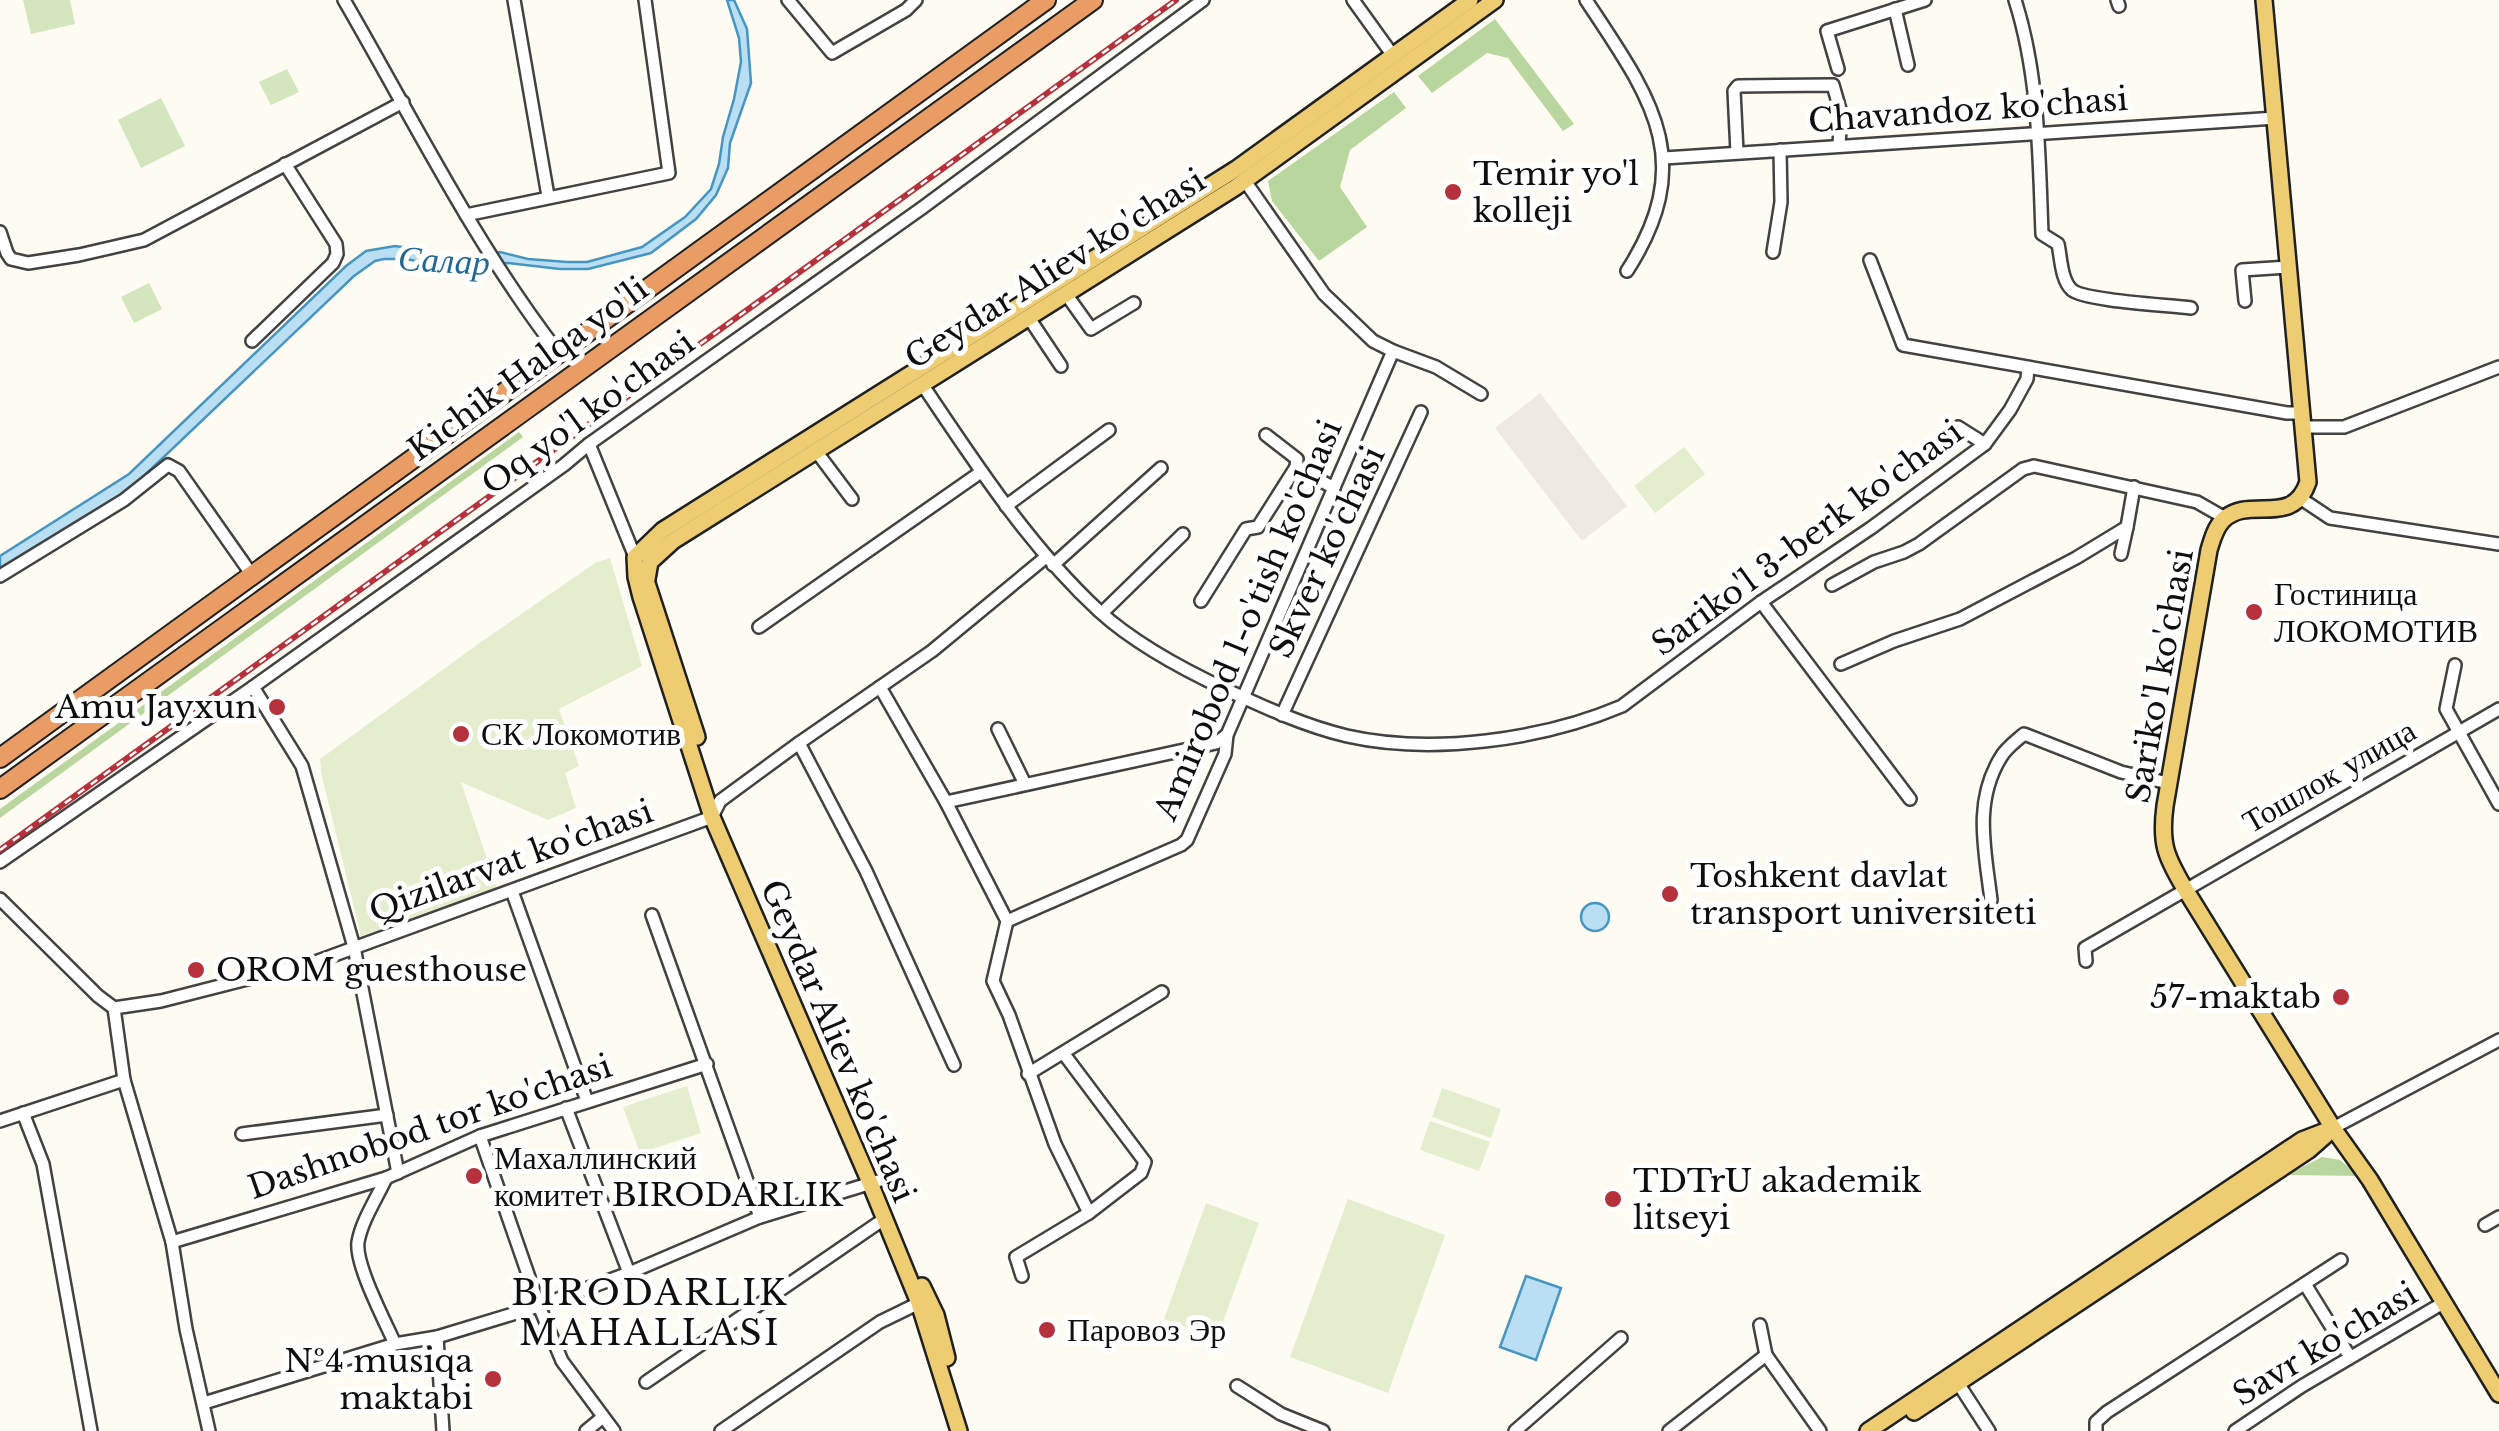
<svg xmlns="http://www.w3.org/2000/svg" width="2499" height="1431" viewBox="0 0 2499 1431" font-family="'Libre Baskerville',serif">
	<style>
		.green { fill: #d4e6bd }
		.forest { fill: #b9d69e }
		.pitch { fill: #e4eece }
		.plaza { fill: #eeeae0 }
		.water { fill: #badff2; stroke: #4795c3; stroke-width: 2.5 }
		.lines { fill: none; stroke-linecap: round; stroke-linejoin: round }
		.minor-casing { stroke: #424242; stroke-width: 16 }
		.major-casing { stroke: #202020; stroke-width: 20 }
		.highway-casing { stroke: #202020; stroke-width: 22 }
		.minor { stroke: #fff; stroke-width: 11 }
		.major { stroke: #eecc72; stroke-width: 15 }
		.highway { stroke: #e99d65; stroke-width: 18 }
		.rail-casing { stroke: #b5313c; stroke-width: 6 }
		.rail { stroke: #fff; stroke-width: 2.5; stroke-dasharray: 8; stroke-linecap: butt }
		.poi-dot { fill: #b5313c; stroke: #fff; stroke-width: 4 }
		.labels { text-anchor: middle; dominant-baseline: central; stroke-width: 10; stroke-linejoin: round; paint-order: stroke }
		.street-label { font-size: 32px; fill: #0f0f0f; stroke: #fff }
		.poi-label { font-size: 32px; fill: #0f0f0f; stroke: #fff; text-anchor: start }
		.water-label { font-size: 35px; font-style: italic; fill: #216898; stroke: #fff }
		.neighbourhood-label { font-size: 35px; letter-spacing: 2.5px; fill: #0f0f0f; stroke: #fff }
	</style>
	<rect width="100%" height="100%" fill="#fefbf2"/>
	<g class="green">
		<path d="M23 0H70L75 24 31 34Z"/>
		<path d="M287 69 299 92 271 105 259 82Z"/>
		<path d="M161 98 185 146 141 168 118 120Z"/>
		<path d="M149 283 162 309 134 323 121 297Z"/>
	</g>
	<g class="forest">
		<path d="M1495 19 1574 124 1563 131 1508 58 1487 53 1432 93 1418 76Z"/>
		<path d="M1394 92 1406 108 1350 150 1340 187 1367 227 1319 261 1272 201 1268 181Z"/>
		<path d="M519 432 523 437 0 818V809Z"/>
		<path d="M2322 1157 2340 1160 2360 1176 2287 1175Z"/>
	</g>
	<g class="pitch">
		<path d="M1684 447 1705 474 1655 513 1634 486Z"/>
		<path d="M610 558 642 666 559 709 579 766 565 773 576 808 548 820 461 782 497 889 361 936 322 777 320 759 481 642 595 563Z"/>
		<path d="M687 1086 701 1133 640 1153 623 1107Z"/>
		<path d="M1442 1088 1501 1109 1491 1138 1432 1117Z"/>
		<path d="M1430 1121 1490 1142 1479 1171 1420 1150Z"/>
		<path d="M1348 1199 1445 1235 1388 1393 1290 1357Z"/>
		<path d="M1206 1203 1259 1223 1217 1338 1164 1319Z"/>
	</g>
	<path class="plaza" d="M1540 393 1627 506 1582 541 1495 428Z"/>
	<g class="water">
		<path d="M727 0H734L747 29 751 83 730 143 728 168 716 195 696 219 651 253 588 269H560L507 263 454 270 407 259H384L375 261 354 276 128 491 0 570V556L129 474 346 266 366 251 395 246 409 248 451 260 500 252 528 259 567 262H587L642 247 685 217 711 189 719 164 723 137 734 99 741 62 739 38Z"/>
		<circle cx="1595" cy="917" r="14"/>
		<path d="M1526 1276 1561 1288 1536 1360 1500 1347Z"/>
	</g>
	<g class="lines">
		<g class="minor-casing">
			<g id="minor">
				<path d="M344 0C413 119 474 243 558 352"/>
				<path d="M514 0 548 196"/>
				<path d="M788 0 832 53 906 10 916 0"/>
				<path d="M1353 0 1394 57"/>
				<path d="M1586 0C1650 97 1699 159 1627 271"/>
				<path d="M2015 0C2039 75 2039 156 2042 234L2058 244C2061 258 2061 280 2072 290 2085 301 2169 305 2191 308"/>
				<path d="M2117 0 2119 6"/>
				<path d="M1895 9 1908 65"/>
				<path d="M1838 69 1827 31 1925 0"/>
				<path d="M1737 152 1734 91 1738 86 1833 85 1841 113 1839 145"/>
				<path d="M1664 158 2276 118"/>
				<path d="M1245 181 1324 294 1373 341 1393 351 1436 367 1481 394"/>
				<path d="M466 215 669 173 645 0"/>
				<path d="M0 232 7 253 11 259 28 263 79 255 144 240 403 102"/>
				<path d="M1773 252 1781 202 1780 150"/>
				<path d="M1870 260 1903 345 2287 413H2303"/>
				<path d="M1066 294 1091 329 1134 303"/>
				<path d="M2245 301 2242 270 2289 267"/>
				<path d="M1029 318 1061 366"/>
				<path d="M252 341 333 263 337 254 336 244 285 164"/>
				<path d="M922 384C976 464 1028 545 1099 611 1135 644 1182 669 1227 690 1266 708 1305 726 1347 736 1432 755 1542 740 1622 706L1761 602 1871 528 1985 444 2010 410 2027 379 2028 368"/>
				<path d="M1958 427 1985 444"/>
				<path d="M2304 427H2344L2499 367"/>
				<path d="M1266 435 1297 459 1296 467"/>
				<path d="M589 444 635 557"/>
				<path d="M816 451 852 499"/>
				<path d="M2300 498 2330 518 2499 544"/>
				<path d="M1006 506 1109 430"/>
				<path d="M2121 554 2127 527"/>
				<path d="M1053 565 1161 468"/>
				<path d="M0 576 124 500 168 465 179 471 252 575"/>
				<path d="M1832 585 1874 562 1904 552 1919 544 2023 469 2034 466 2197 502 2225 518"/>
				<path d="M1201 601 1246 529 1258 527 1296 467 1334 488"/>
				<path d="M1761 602 1910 799"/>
				<path d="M1102 613 1183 534"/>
				<path d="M759 627 981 472"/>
				<path d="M1841 664 1894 641 1960 619 2076 558 2127 527 2134 487"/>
				<path d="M2455 665 2446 709 2499 804"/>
				<path d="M253 687 302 766 354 947 398 1173"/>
				<path d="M880 687 946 802 1007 921 993 981 1009 1015 1055 1144 1089 1213"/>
				<path d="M1282 715 1421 412"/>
				<path d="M998 729 1025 784"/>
				<path d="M799 743 866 871 954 1065"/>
				<path d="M946 802 1216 743 1227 735"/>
				<path d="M0 862 253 687 564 465 589 444 922 208 1203 0"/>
				<path d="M512 891 587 1101"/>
				<path d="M0 899 98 996 114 1008"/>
				<path d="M1991 900C1985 850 1973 802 2001 757 2006 748 2016 741 2024 734L2121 772 2168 783"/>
				<path d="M652 915 760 1217"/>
				<path d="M1007 921 1181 845 1187 840 1225 754 1227 735 1393 351"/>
				<path d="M2086 961 2085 948 2499 709"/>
				<path d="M1028 1074 1162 992"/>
				<path d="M566 1108 629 1273"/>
				<path d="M23 1113 43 1164 91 1431"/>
				<path d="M0 1121 124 1080"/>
				<path d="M2333 1128 2499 1040"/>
				<path d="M242 1134 387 1115"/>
				<path d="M480 1136 539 1306 562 1361 614 1431"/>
				<path d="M386 1178C377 1198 362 1220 358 1242 355 1265 385 1321 395 1344"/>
				<path d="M2485 1225 2499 1217"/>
				<path d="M172 1242 386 1178 480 1136 707 1064"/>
				<path d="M1022 1276 1016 1257 1089 1213 1141 1173 1145 1162 1064 1054"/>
				<path d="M2305 1284 2350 1357"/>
				<path d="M437 1337 443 1431"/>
				<path d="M1766 1355 1820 1431"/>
				<path d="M1956 1380 1989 1431"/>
				<path d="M646 1382 884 1219"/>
				<path d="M1237 1386 1281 1414 1323 1431"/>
				<path d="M204 1403 395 1344 437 1337 539 1306 629 1273 760 1217 878 1181"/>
				<path d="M209 1431 186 1329 172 1242 124 1080 114 1008 161 1001 318 961 712 817 720 801 799 743 932 651 1046 557"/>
				<path d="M586 1431 603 1417"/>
				<path d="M721 1431 880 1322 919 1303"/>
				<path d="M1515 1431 1621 1338"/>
				<path d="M1669 1431 1766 1355 1760 1325"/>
				<path d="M2096 1431V1422L2107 1412 2341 1260"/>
				<path d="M2235 1431 2302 1386 2443 1303"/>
			</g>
		</g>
		<g class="major-casing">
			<g id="major">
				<path d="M2264 0 2308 482C2292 529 2250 494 2223 520 2215 528 2212 540 2209 550L2165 806C2160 844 2166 857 2185 889L2333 1128 2370 1180 2499 1394"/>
				<path d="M644 574 697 737"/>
				<path d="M647 579 650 562 673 541 1236 187 1495 0"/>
				<path d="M922 1286 936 1315 947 1358"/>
				<path d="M1914 1412 2309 1150 2326 1135"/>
				<path d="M959 1431 919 1303 868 1178 712 817 641 597 636 577 635 557 663 530 1236 169 1470 0"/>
				<path d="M1868 1431 2302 1140 2333 1128"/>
			</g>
		</g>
		<g class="highway-casing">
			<g id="highway">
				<path d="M0 758 1046 0"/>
				<path d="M0 789 1093 0"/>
			</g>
		</g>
		<use href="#minor" class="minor"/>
		<use href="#major" class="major"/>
		<use href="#highway" class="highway"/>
		<g class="rail-casing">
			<path id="rail" d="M0 850 1176 0"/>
		</g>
		<use href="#rail" class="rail"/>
	</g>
	<g class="poi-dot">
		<circle cx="1453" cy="192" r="10"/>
		<circle cx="2254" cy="612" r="10"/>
		<circle cx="277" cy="707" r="10"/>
		<circle cx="461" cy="734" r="10"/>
		<circle cx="1670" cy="894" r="10"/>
		<circle cx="196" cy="970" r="10"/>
		<circle cx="2341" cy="997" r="10"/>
		<circle cx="474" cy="1176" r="10"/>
		<circle cx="1613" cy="1199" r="10"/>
		<circle cx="1047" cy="1330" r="10"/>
		<circle cx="493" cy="1379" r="10"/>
	</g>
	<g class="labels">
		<g class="street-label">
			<text transform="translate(1968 110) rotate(-4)">Chavandoz ko'chasi</text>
			<text transform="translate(1055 269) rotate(-32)">Geydar Aliev ko'chasi</text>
			<text transform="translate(528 369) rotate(-36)">Kichik Halqa yo'li</text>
			<text transform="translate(588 413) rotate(-36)">Oq yo'l ko'chasi</text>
			<text transform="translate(1807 538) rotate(-36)">Sariko'l 3-berk ko'chasi</text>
			<text transform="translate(1327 552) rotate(-65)">Skver ko'chasi</text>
			<text transform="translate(1248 620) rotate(-67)">Amirobod 1-o'tish ko'chasi</text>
			<text transform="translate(2160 676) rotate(-80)">Sariko'l ko'chasi</text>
			<text transform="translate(2329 776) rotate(-30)">Тошлок улица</text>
			<text transform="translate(511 861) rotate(-20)">Qizilarvat ko'chasi</text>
			<text transform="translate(838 1041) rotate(67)">Geydar Aliev ko'chasi</text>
			<text transform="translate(430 1127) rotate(-19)">Dashnobod tor ko'chasi</text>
			<text transform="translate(2325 1344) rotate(-31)">Savr ko'chasi</text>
		</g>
		<g class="poi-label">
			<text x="1473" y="174">Temir yo'l<tspan x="1473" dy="37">kolleji</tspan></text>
			<text x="2274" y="594">Гостиница<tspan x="2274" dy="37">ЛОКОМОТИВ</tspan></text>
			<text x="257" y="707" text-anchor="end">Amu Jayxun</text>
			<text x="481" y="734">СК Локомотив</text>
			<text x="1690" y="876">Toshkent davlat<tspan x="1690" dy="37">transport universiteti</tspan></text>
			<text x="216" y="970">OROM guesthouse</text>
			<text x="2321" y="997" text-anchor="end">57-maktab</text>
			<text x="494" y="1158">Махаллинский<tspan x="494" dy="37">комитет BIRODARLIK</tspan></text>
			<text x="1633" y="1181">TDTrU akademik<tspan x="1633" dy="37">litseyi</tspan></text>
			<text x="1067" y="1330">Паровоз Эр</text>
			<text x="473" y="1361" text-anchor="end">№4 musiqa<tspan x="473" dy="37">maktabi</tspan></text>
		</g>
		<g class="water-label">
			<text transform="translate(444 260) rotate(3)">Салар</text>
		</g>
		<g class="neighbourhood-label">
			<text x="650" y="1292">BIRODARLIK<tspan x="650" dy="40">MAHALLASI</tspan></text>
		</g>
	</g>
</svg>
